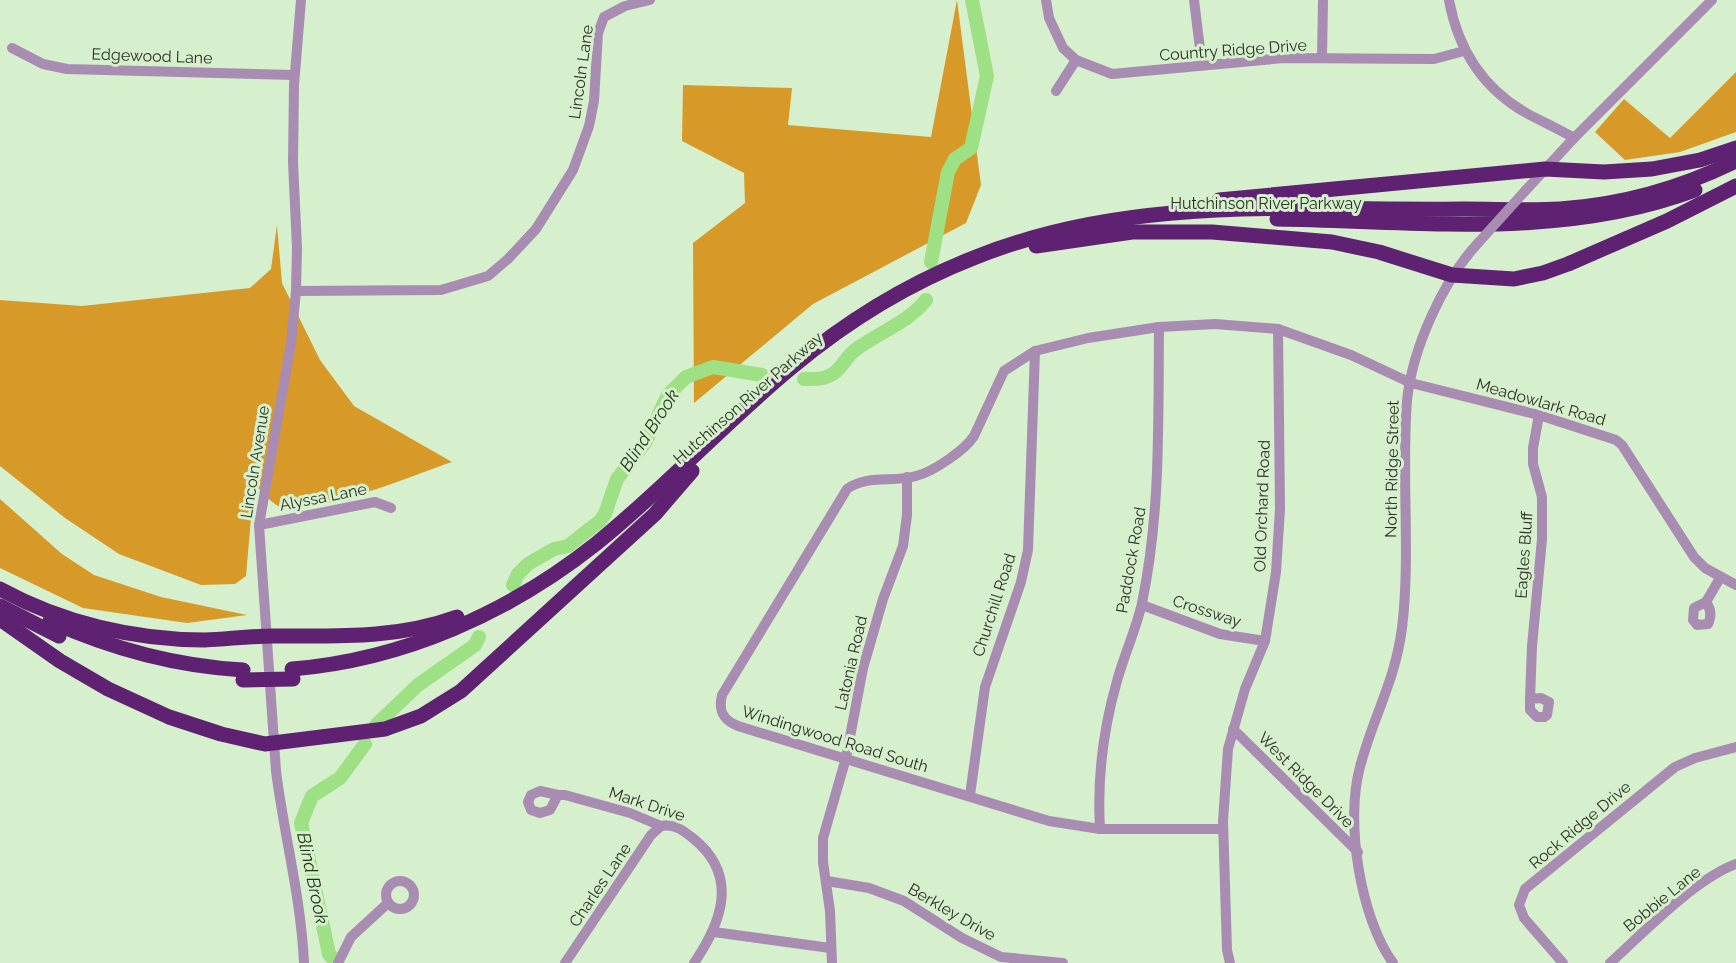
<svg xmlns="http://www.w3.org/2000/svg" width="1736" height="963" viewBox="0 0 1736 963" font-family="Raleway,sans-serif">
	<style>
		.forest { fill: #d79a29 }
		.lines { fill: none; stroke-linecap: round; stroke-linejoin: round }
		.river { stroke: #9ee084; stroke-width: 14 }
		.minor { stroke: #a88cb2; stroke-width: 10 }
		.highway { stroke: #5f2171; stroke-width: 15 }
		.minor-bridge { stroke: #a88cb2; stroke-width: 10 }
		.highway-bridge { stroke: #5f2171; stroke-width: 15 }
		.labels { text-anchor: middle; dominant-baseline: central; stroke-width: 6; stroke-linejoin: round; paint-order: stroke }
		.street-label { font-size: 16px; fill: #283124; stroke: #d6efcc }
		.water-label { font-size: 18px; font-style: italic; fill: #1b3510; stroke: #d6efcc }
	</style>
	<rect width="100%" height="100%" fill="#d6efcc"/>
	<g class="forest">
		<path d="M957 0 981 185 966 223 813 304 694 403 693 243 745 203 744 173 682 141 683 85 792 88 788 125 931 137Z"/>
		<path d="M1736 72V132L1680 152 1625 160 1595 132 1624 99 1670 138Z"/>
		<path d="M277 225 282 283 320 360 354 406 452 462C419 473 306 520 278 506 269 501 261 490 254 484L246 576 235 584 201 585 119 554 65 518 0 466V300L82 306 250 288 271 269Z"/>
		<path d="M0 499 62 554 94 575 161 597 247 615 187 623 83 608 0 568Z"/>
	</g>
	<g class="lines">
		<g class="river">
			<path d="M931 262 948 172 955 159 971 148 987 76 972 0"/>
			<path d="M804 379C814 379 822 380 831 375 842 369 845 358 854 351 877 333 908 323 926 300"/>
			<path d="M513 585 518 574 528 564 554 549 568 546 600 521 605 514 617 479 645 443 668 395 686 377 713 367 762 375"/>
			<path d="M376 725 418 685 475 645 479 637"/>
			<path d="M337 963 329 954 301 823 312 796 340 778 365 744"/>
		</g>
		<g class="minor">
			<path d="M301 0 294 85 293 162 297 248 296 291 291 343 259 525 276 771C284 835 301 897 304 963"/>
			<path d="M1046 0 1049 18 1063 48 1076 60 1112 74 1284 58 1434 59 1464 51"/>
			<path d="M1194 0 1202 65"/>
			<path d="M1449 0C1458 49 1483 89 1528 114 1543 122 1559 129 1574 138"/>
			<path d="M12 48 43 64 67 69 294 75"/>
			<path d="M1322 58 1323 0"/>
			<path d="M1056 91 1076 60"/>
			<path d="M1525 191 1574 138 1712 0"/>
			<path d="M296 291 441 290 488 276 508 259 536 229 573 170 589 126 594 101 598 33 604 17 625 6 650 0"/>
			<path d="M259 525 375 502 391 508"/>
			<path d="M1706 602C1711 609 1712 616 1708 624L1697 625 1693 620 1694 608Z"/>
			<path d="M1706 602 1720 578"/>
			<path d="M1142 605 1220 634 1265 641"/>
			<path d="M1541 698 1549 702 1547 715 1544 717H1537L1530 710V699Z"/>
			<path d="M1530 699 1532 646 1542 539V497L1533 464V448L1539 415"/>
			<path d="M1233 729 1358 852"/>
			<path d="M558 795 540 791 531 795 528 802 531 810 540 813 550 810 558 795H565L630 813 661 826C674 823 684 831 694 839 739 876 722 922 694 963"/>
			<path d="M970 795 985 687 1021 582 1028 550 1035 351"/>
			<path d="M1100 829C1097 779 1103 730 1117 681 1124 655 1136 630 1142 603 1161 512 1158 419 1159 327"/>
			<path d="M1223 829H1100L1049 821 738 726C723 720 718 711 722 695L847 489C868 474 893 483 916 476 933 472 965 450 974 436L1004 371 1035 351 1088 338 1159 327 1215 324 1278 329 1351 355 1411 383 1539 415 1616 440 1622 445 1694 557 1705 568 1736 585"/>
			<path d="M827 881 869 888 904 901 962 938 1001 957 1063 963"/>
			<circle cx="400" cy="895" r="14"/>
			<path d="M714 932 830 948"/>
			<path d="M338 963 351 937 388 903"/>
			<path d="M565 963 651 835 661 826"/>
			<path d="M832 963 830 911 823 862V838L846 758 863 668 883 599 903 546 907 515V477"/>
			<path d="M1230 963 1227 950 1223 821 1228 749 1245 689 1265 641 1276 572 1280 509 1278 329"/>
			<path d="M1393 963C1360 917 1345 821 1360 767 1373 717 1395 682 1402 628 1411 553 1401 476 1407 401 1412 349 1443 280 1479 242"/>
			<path d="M1563 963 1524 918 1519 905 1525 889 1675 767 1695 758 1736 747"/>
			<path d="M1610 963C1643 933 1695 879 1736 864"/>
		</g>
		<g class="highway">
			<path d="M1219 200 1545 169 1604 172 1652 169 1700 160 1736 148"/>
			<path d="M1277 219C1417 221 1561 240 1695 190"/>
			<path d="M1036 246 1132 232H1212L1332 242 1379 252 1452 275 1514 279 1543 273 1568 264 1667 221 1736 186"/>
			<path d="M0 589C62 623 135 640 205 640 228 639 250 636 273 636 336 636 397 639 457 617"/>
			<path d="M0 606 59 636"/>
			<path d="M0 619 60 661 108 689 169 717 221 734 265 744 385 729 421 716 461 691 655 514 692 471"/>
			<path d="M50 621C112 649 175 666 243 670"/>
			<path d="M292 669C403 660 509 613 597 543 665 488 724 423 792 367 847 321 909 283 976 257 1134 194 1298 211 1464 209 1496 209 1528 211 1560 209 1621 205 1681 188 1736 161"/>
		</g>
		<path class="minor-bridge" d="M1479 242 1525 191"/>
		<path class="highway-bridge" d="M243 680 293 679"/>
	</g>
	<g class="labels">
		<g class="street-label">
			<text transform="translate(1233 50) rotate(-4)">Country Ridge Drive</text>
			<text transform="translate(152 56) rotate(2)">Edgewood Lane</text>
			<text transform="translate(581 72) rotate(-82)">Lincoln Lane</text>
			<text x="1266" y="203">Hutchinson River Parkway</text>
			<text transform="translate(748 398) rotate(-41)">Hutchinson River Parkway</text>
			<text transform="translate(1541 402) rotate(16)">Meadowlark Road</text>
			<text transform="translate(255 462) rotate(-81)">Lincoln Avenue</text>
			<text transform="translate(1392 469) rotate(-89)">North Ridge Street</text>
			<text transform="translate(323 497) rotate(-11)">Alyssa Lane</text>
			<text transform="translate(1262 506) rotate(-88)">Old Orchard Road</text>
			<text transform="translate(1524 555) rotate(-86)">Eagles Bluff</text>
			<text transform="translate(1131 560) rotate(-80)">Paddock Road</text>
			<text transform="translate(994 605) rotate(-72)">Churchill Road</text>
			<text transform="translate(1207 611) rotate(18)">Crossway</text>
			<text transform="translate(851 663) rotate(-77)">Latonia Road</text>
			<text transform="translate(835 739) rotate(17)">Windingwood Road South</text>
			<text transform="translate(1306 780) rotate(45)">West Ridge Drive</text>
			<text transform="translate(647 804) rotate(18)">Mark Drive</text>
			<text transform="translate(1580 825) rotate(-40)">Rock Ridge Drive</text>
			<text transform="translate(600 885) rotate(-56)">Charles Lane</text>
			<text transform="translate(1662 899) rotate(-39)">Bobbie Lane</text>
			<text transform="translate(952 912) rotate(30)">Berkley Drive</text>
		</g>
		<g class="water-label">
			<text transform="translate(649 430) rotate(-57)">Blind Brook</text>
			<text transform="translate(313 878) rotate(78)">Blind Brook</text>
		</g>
	</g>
</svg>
